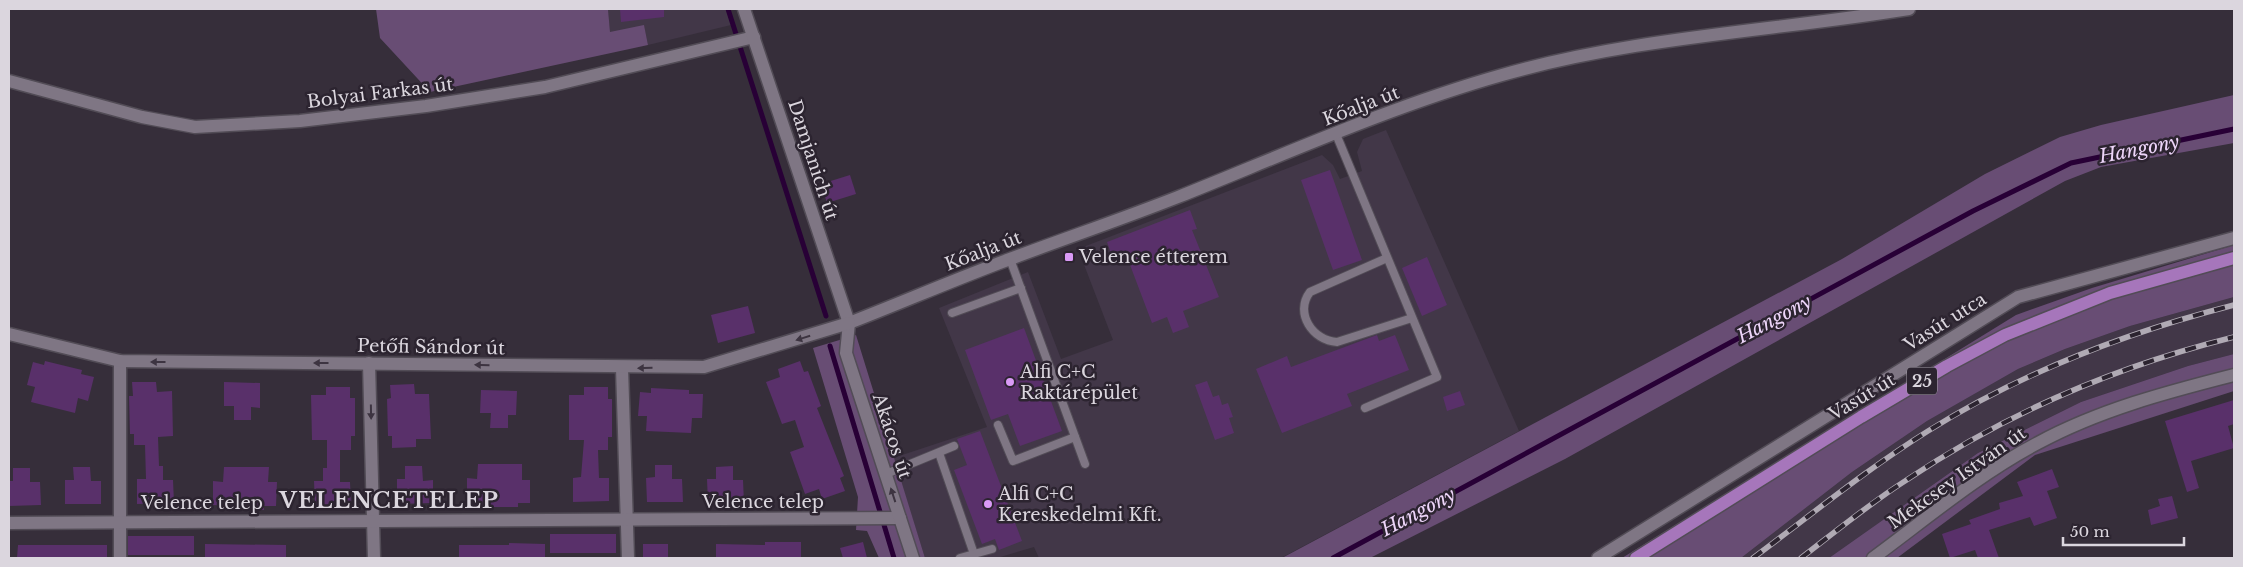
<svg xmlns="http://www.w3.org/2000/svg" width="2243" height="567" viewBox="0 0 2243 567" font-family="'Libre Baskerville',serif">
	<style>
		.built { fill: #423748 }
		.green { fill: #684d74 }
		.lines { fill: none; stroke-linecap: round; stroke-linejoin: round }
		.stream { stroke: #280036; stroke-width: 5 }
		.building { fill: #59306a }
		.lane-casing { stroke: #524c56; stroke-width: 10 }
		.street-casing { stroke: #524c56; stroke-width: 15 }
		.secondary-casing { stroke: #524c56; stroke-width: 15 }
		.primary-casing { stroke: #524c56; stroke-width: 15 }
		.lane { stroke: #7f7684; stroke-width: 8 }
		.street { stroke: #7f7684; stroke-width: 12 }
		.secondary { stroke: #7f7684; stroke-width: 12 }
		.primary { stroke: #a676bb; stroke-width: 12 }
		.rail-casing { stroke: #b0aab4; stroke-width: 5.5 }
		.rail { stroke: #2c2430; stroke-width: 4; stroke-dasharray: 11; stroke-linecap: butt }
		.oneway { fill: #3d3441 }
		.poi-dot { fill: #da9af6; stroke: #2c2430; stroke-width: 2 }
		.labels { text-anchor: middle; dominant-baseline: central; stroke-width: 5; stroke-linejoin: round; paint-order: stroke }
		.shield { fill: #2c2430; stroke: #a6a1aa; stroke-width: 1 }
		.shield-label { font-size: 16px; font-weight: bold; fill: #dbd6de }
		.street-label { font-size: 18px; fill: #dbd6de; stroke: #2c2430 }
		.poi-label { font-size: 18px; fill: #dbd6de; stroke: #2c2430; text-anchor: start }
		.water-label { font-size: 19px; font-style: italic; fill: #edd5f9; stroke: #2c2430 }
		.district-label { font-size: 22px; font-weight: bold; letter-spacing: 1px; fill: #dbd6de; stroke: #2c2430 }
	</style>
	<rect width="100%" height="100%" fill="#362e3a"/>
	<g class="built">
		<path d="M608 9H726L731 25 648 45 644 26 610 33Z"/>
		<path d="M1386 130 1519 431 1281 558H1039L1034 547 997 558H925L893 458 987 427 939 308 1028 272 1061 359 1113 340 1078 249 1322 155 1333 165 1340 179 1362 171 1357 152 1363 139Z"/>
		<path d="M2234 297V354L2188 366 2081 402 1978 453 1829 558H1741L1852 472 1927 421 2018 369 2065 349 2130 326Z"/>
	</g>
	<g class="green">
		<path d="M376 9H608L610 32 644 25 648 45 430 92 380 38Z"/>
		<path d="M2234 95V143L2101 167 2065 181 1565 459 1370 558H1282L1842 259 1985 174 2060 137 2101 125Z"/>
		<path d="M2234 245V297L2130 326 2065 349 2018 369 1927 421 1852 472 1741 558H1622L2016 315 2092 288Z"/>
		<path d="M856 335 925 558H879L867 531 856 530 858 497 813 348Z"/>
		<path d="M2234 354V391L2035 455 1897 558H1829L1978 453 2081 402 2188 366Z"/>
	</g>
	<g class="lines">
		<g class="stream">
			<path d="M728 9 826 316"/>
			<path d="M830 346 894 558"/>
			<path d="M1333 558 1973 211 2071 163 2234 129"/>
		</g>
	</g>
	<g class="building">
		<path d="M620 9H664V17L621 22Z"/>
		<path d="M1330 170 1362 260 1333 270 1301 180Z"/>
		<path d="M850 175 856 194 827 203 821 184Z"/>
		<path d="M1190 210 1197 229 1192 230 1219 297 1183 311 1189 327 1173 333 1167 317 1152 323 1127 257 1114 262 1107 242Z"/>
		<path d="M1427 257 1447 305 1422 316 1402 268Z"/>
		<path d="M748 306 755 333 718 343 711 315Z"/>
		<path d="M1024 328 1062 431 1020 446 1008 414 991 420 965 350Z"/>
		<path d="M1377 335 1379 341 1395 335 1409 370 1347 394 1352 406 1282 433 1256 369 1287 356 1291 367Z"/>
		<path d="M45 361 82 370 81 374 94 377 88 401 78 398 75 413 31 402 35 387 27 385 33 362 44 365Z"/>
		<path d="M800 361 804 372 808 371 821 406 817 408 844 476 840 478 845 491 822 499 819 489 805 494 790 452 804 447 795 420 782 424 766 382 780 377 778 369Z"/>
		<path d="M1207 381 1213 397 1219 395 1222 405 1228 403 1233 417 1229 418 1234 433 1215 440 1195 385Z"/>
		<path d="M132 382H156L157 392 172 391 173 436 158 437 159 466H163V480H173L174 503 137 504V479H146L145 445H134V434H130L129 396H133Z"/>
		<path d="M224 382 260 383V408L251 407V420H234V406H224Z"/>
		<path d="M414 384 415 394H429L431 439H416V447L392 448V436H388L387 399 391 398 390 385Z"/>
		<path d="M326 387H350V398H355V436H351V450H340V482H350L351 505H315L314 481H323V468H327V440H312L311 395H326Z"/>
		<path d="M584 387H608V399H612V437H608V450H598L599 478H609V501L573 502V478L581 477 584 440H569V395H584Z"/>
		<path d="M651 388 689 390V394H703L702 418H692L691 433 646 431 647 416H638L640 392 651 393Z"/>
		<path d="M481 390 517 391 516 415H508V428H490L491 413H480Z"/>
		<path d="M1460 391 1465 405 1447 411 1443 397Z"/>
		<path d="M2234 400V424L2228 426 2234 448 2191 461 2199 488 2187 492 2165 421Z"/>
		<path d="M980 431 1022 541 999 550 995 539 982 544 954 470 967 465 957 439Z"/>
		<path d="M478 464H522V480H530V503H518V507H480V503L467 502V478L477 479Z"/>
		<path d="M655 465H672V479H682L683 502H647L646 478 655 477Z"/>
		<path d="M405 466H422L423 481 433 480V503L397 504V479H405Z"/>
		<path d="M733 466V480H743L744 503 708 504 707 479H716V467Z"/>
		<path d="M73 467H90L91 481H101V504H65V480H74Z"/>
		<path d="M224 467H269L268 482H277L276 506H264V510H227V506L213 505V481L223 482Z"/>
		<path d="M13 468H30V482H40L41 505 9 506V481H13Z"/>
		<path d="M2052 469 2059 487 2047 491 2057 518 2034 526 2030 517 1989 530 1999 558H1978L1975 550 1950 558 1942 534 1971 524 1969 520 2000 509 1999 503 2023 496 2017 482Z"/>
		<path d="M2172 496 2178 518 2151 525 2148 510 2160 506 2158 499Z"/>
		<rect x="550" y="534" width="66" height="19"/>
		<rect x="128" y="536" width="66" height="19"/>
		<path d="M765 542H801V558H716V544L765 545Z"/>
		<path d="M863 542 867 558H843L840 548Z"/>
		<path d="M509 543 545 544V558H459V545H509Z"/>
		<path d="M205 544 286 545V558H205Z"/>
		<rect x="643" y="544" width="25" height="14"/>
		<path d="M18 545H107V558H17Z"/>
	</g>
	<g class="lines">
		<g class="lane-casing">
			<g id="lane">
				<path d="M1336 134 1437 377 1365 408"/>
				<path d="M1387 258 1310 292C1294 313 1313 341 1337 342L1412 318"/>
				<path d="M1010 259 1085 464"/>
				<path d="M952 313 1021 288"/>
				<path d="M998 425 1013 461 1075 437"/>
				<path d="M939 453 974 554"/>
				<path d="M886 474 954 446"/>
				<path d="M960 558 992 549"/>
			</g>
		</g>
		<g class="street-casing">
			<g id="street">
				<path d="M9 81 142 117 195 127 300 121 426 106 545 87 754 37"/>
				<path d="M849 323C903 302 956 279 1010 259 1066 238 1122 219 1178 197 1283 155 1392 106 1502 75 1634 37 1774 31 1909 9"/>
				<path d="M120 361V558"/>
				<path d="M369 363 374 558"/>
				<path d="M622 368 628 558"/>
				<path d="M9 523 900 518"/>
				<path d="M1598 558 2018 297 2234 238"/>
			</g>
		</g>
		<g class="secondary-casing">
			<g id="secondary">
				<path d="M744 9 849 323 846 353 913 558"/>
				<path d="M9 334 120 361 704 367 849 323"/>
				<path d="M1873 558C1926 519 1979 474 2038 443 2099 410 2167 392 2234 375"/>
			</g>
		</g>
		<g class="primary-casing">
			<path id="primary" d="M1636 558 1861 417 1947 366 2005 335 2110 293 2234 258"/>
		</g>
		<use href="#lane" class="lane"/>
		<use href="#street" class="street"/>
		<use href="#secondary" class="secondary"/>
		<use href="#primary" class="primary"/>
		<g class="rail-casing">
			<g id="rail">
				<path d="M1753 558C1811 515 1867 469 1928 431 2021 373 2128 332 2234 305"/>
				<path d="M1801 558C1835 532 1869 504 1905 481 2006 413 2117 366 2234 337"/>
			</g>
		</g>
		<use href="#rail" class="rail"/>
	</g>
	<defs><path id="oneway-solid" d="M-6-.8H1V-3.2L6.5 0L1 3.2V.8H-6Z" transform="scale(1.25)"/></defs>
	<g class="oneway">
		<use href="#oneway-solid" transform="translate(803 338) rotate(163)"/>
		<use href="#oneway-solid" transform="translate(158 362) rotate(-180)"/>
		<use href="#oneway-solid" transform="translate(321 363) rotate(-180)"/>
		<use href="#oneway-solid" transform="translate(482 365) rotate(-179)"/>
		<use href="#oneway-solid" transform="translate(645 368) rotate(179)"/>
		<use href="#oneway-solid" transform="translate(371 412) rotate(89)"/>
		<use href="#oneway-solid" transform="translate(893 495) rotate(-108)"/>
	</g>
	<g class="poi-dot">
		<rect x="1064" y="252" width="10" height="10" rx="2.5"/>
		<circle cx="1010" cy="382" r="5"/>
		<circle cx="988" cy="504" r="5"/>
	</g>
	<g class="labels">
		<rect class="shield" x="1907" y="367.5" width="30" height="27" rx="4"/>
		<g class="shield-label">
			<text x="1922" y="381">25</text>
		</g>
		<g class="street-label">
			<text transform="translate(380 93) rotate(-7)">Bolyai Farkas út</text>
			<text transform="translate(1361 106) rotate(-21)">Kőalja út</text>
			<text transform="translate(813 160) rotate(72)">Damjanich út</text>
			<text transform="translate(983 251) rotate(-21)">Kőalja út</text>
			<text transform="translate(1945 322) rotate(-32)">Vasút utca</text>
			<text transform="translate(431 347) rotate(1)">Petőfi Sándor út</text>
			<text transform="translate(1862 397) rotate(-31)">Vasút út</text>
			<text transform="translate(892 436) rotate(72)">Akácos út</text>
			<text transform="translate(1957 478) rotate(-35)">Mekcsey István út</text>
			<text x="763" y="502">Velence telep</text>
			<text x="202" y="503">Velence telep</text>
		</g>
		<g class="poi-label">
			<text x="1079" y="257">Velence étterem</text>
			<text x="1020" y="372">Alfi C+C<tspan x="1020" dy="21">Raktárépület</tspan></text>
			<text x="998" y="494">Alfi C+C<tspan x="998" dy="21">Kereskedelmi Kft.</tspan></text>
		</g>
		<g class="water-label">
			<text transform="translate(2139 149) rotate(-11)">Hangony</text>
			<text transform="translate(1774 319) rotate(-28)">Hangony</text>
			<text transform="translate(1418 512) rotate(-28)">Hangony</text>
		</g>
		<g class="district-label">
			<text x="389" y="500">VELENCETELEP</text>
		</g>
	</g>
	<rect width="2243" height="567" fill="none" stroke="#dbd6de" stroke-width="20"/>
	<path d="M2063 537v8h121v-8" fill="none" stroke="#dbd6de" stroke-width="2.5"/>
	<text x="2070" y="537" font-size="15" fill="#dbd6de" stroke="#2c2430" stroke-width="4" paint-order="stroke">50 m</text>
</svg>
